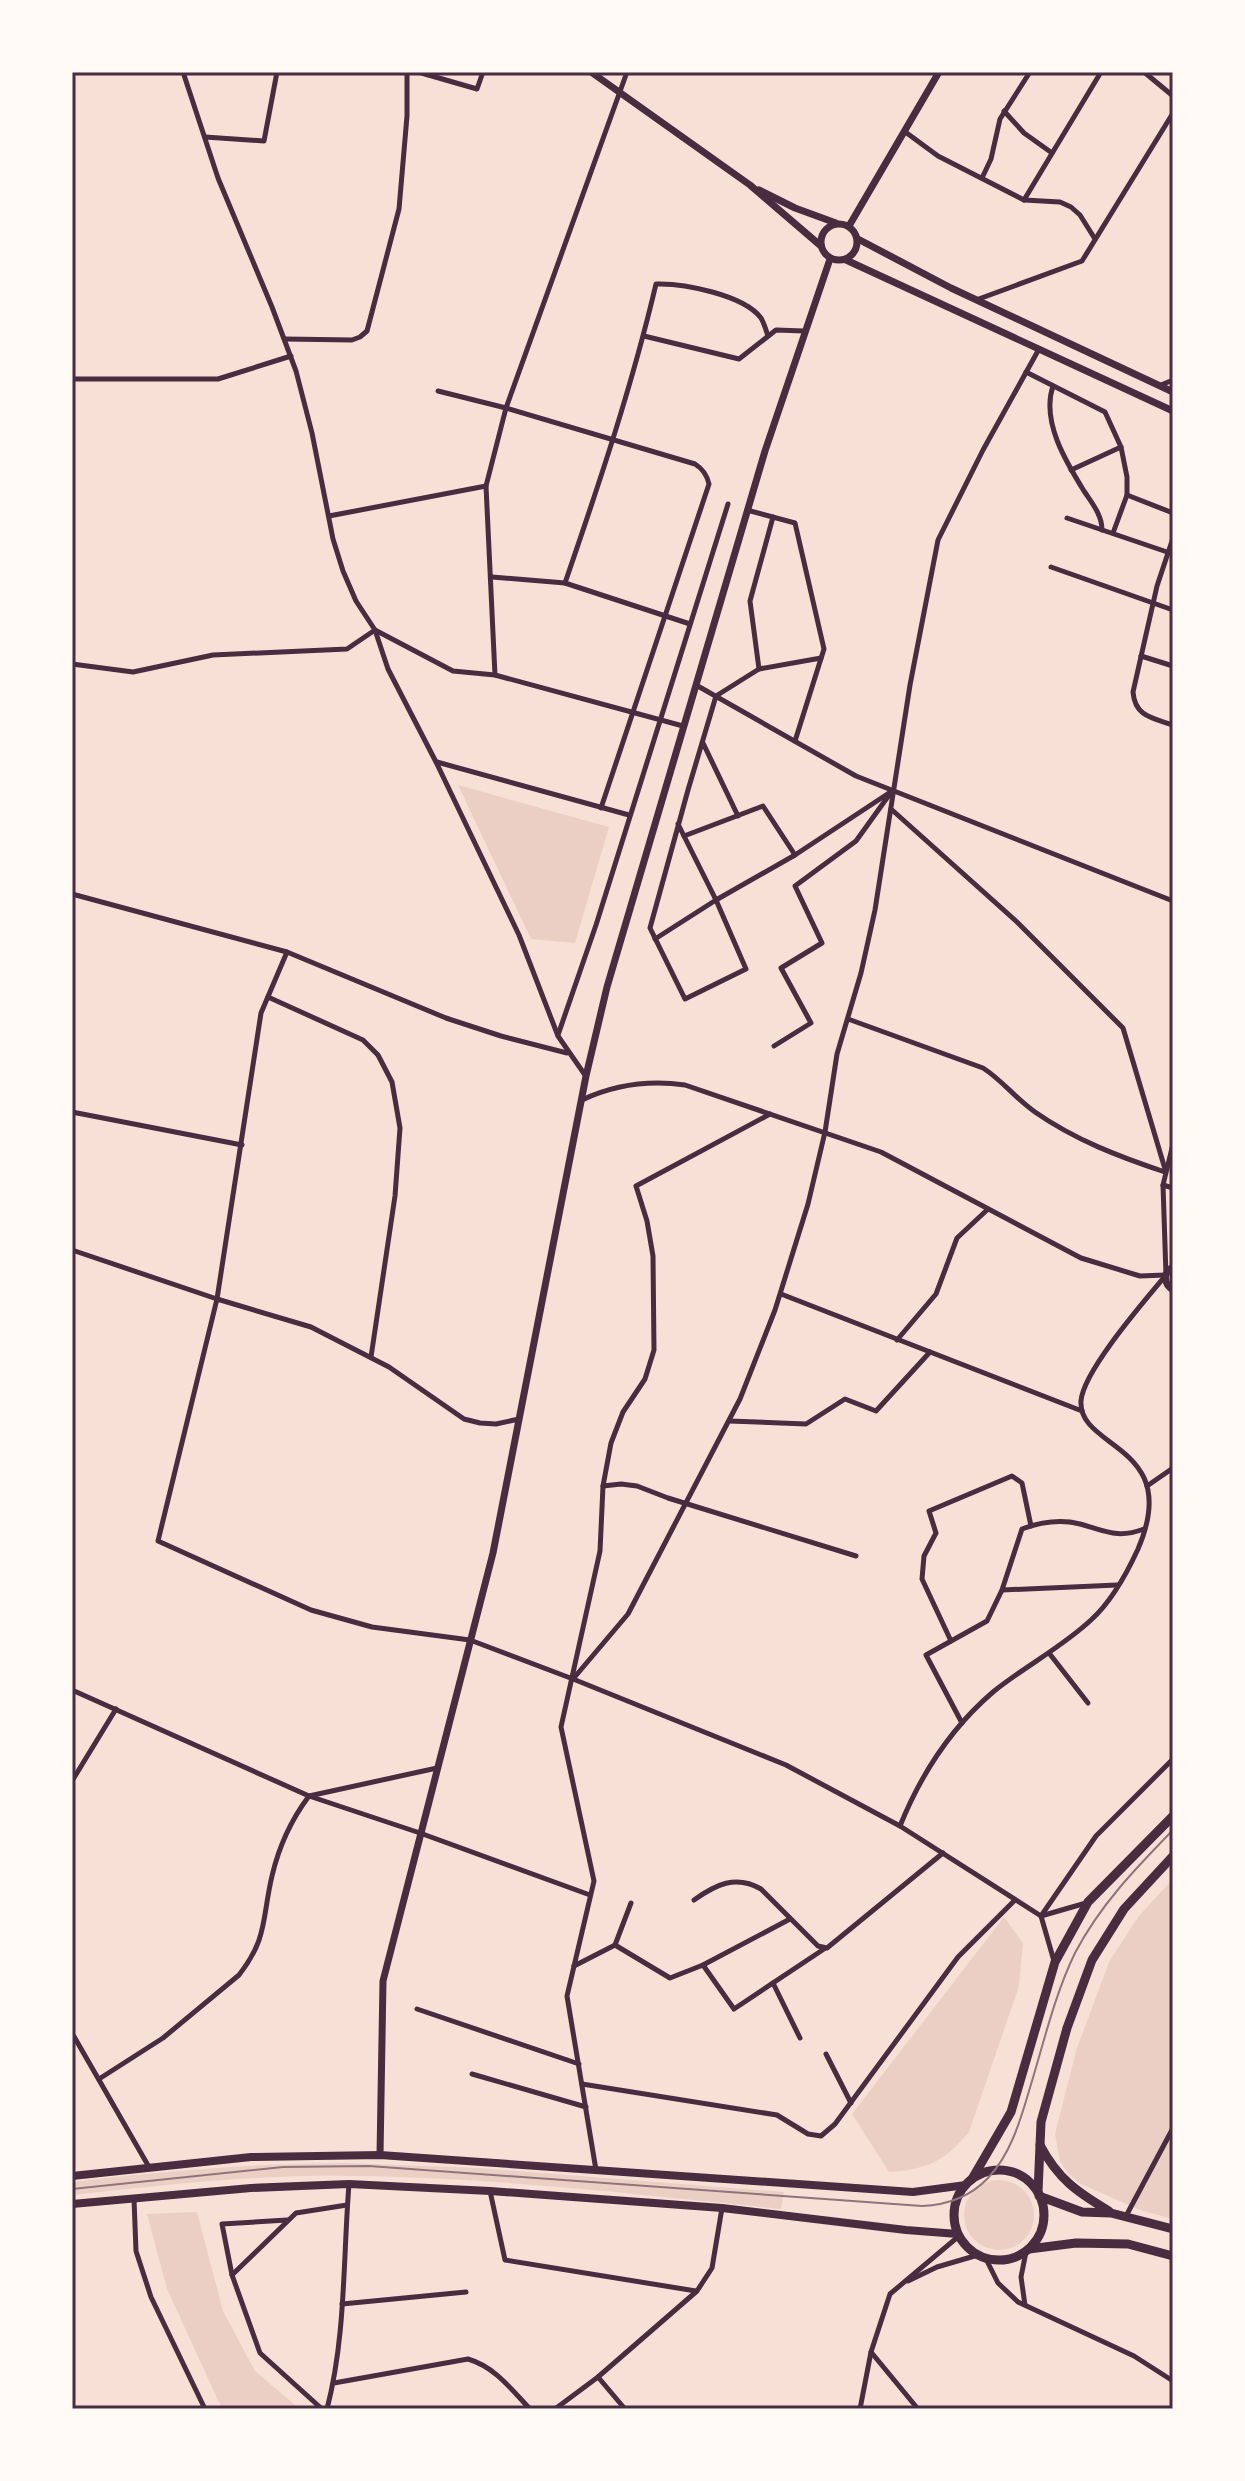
<svg xmlns="http://www.w3.org/2000/svg" width="1245" height="2481" viewBox="0 0 1245 2481" font-family="'Alegreya Sans',sans-serif">
	<style>
		.green { fill: #ebcfc5 }
		.lines { fill: none; stroke-linecap: round; stroke-linejoin: round }
		.minor { stroke: #4a2c40; stroke-width: 5 }
		.tertiary { stroke: #4a2c40; stroke-width: 7 }
		.secondary { stroke: #4a2c40; stroke-width: 8 }
		.primary { stroke: #4a2c40; stroke-width: 9 }
		.tram { stroke: #8f747c; stroke-width: 2 }
		.neatline { fill: none; stroke: #4a2c40; stroke-width: 3 }
	</style>
	<rect width="100%" height="100%" fill="#f7e1d7"/>
	<g class="green">
		<path d="M458 785 609 827 575 943 531 939Z"/>
		<path d="M1173 1879V2219L1140 2210 1079 2183 1068 2173 1060 2161 1055 2134 1076 2051 1109 1962 1138 1917Z"/>
		<path d="M1004 1917 1023 1943 1019 1986 969 2132C944 2162 927 2169 889 2172L852 2114Z"/>
		<path d="M348 2163 478 2168 784 2192 781 2209C624 2193 466 2174 308 2176 229 2177 151 2187 72 2195V2182C164 2171 255 2163 348 2163Z"/>
		<circle cx="999" cy="2215" r="35"/>
		<path d="M197 2212 223 2311 255 2371 300 2409H222L167 2289 147 2214Z"/>
	</g>
	<g class="lines">
		<g class="minor">
			<path d="M183 72 218 178 272 307 296 371 312 433 333 539 343 571 356 601 375 630 388 669 436 762 519 935 558 1036 585 1075"/>
			<path d="M418 72 477 89 483 72"/>
			<path d="M1144 72 1173 96"/>
			<path d="M1004 111 1024 133 1052 153"/>
			<path d="M904 131 938 156 1024 200 1060 202 1071 207 1080 215 1095 239"/>
			<path d="M205 137 264 141 277 72"/>
			<path d="M982 178 991 159 1000 119 1030 72"/>
			<path d="M1024 200 1101 72"/>
			<path d="M976 300 1082 261 1173 113"/>
			<path d="M644 336 739 359 776 330 804 331"/>
			<path d="M285 339 352 340 360 337 367 331 399 209 407 116V72"/>
			<path d="M1026 372 1105 412 1121 447 1127 477V495L1173 513"/>
			<path d="M72 379H218L291 356"/>
			<path d="M1161 385 1173 380"/>
			<path d="M1053 386C1041 421 1066 462 1084 491 1092 503 1102 515 1102 530"/>
			<path d="M438 391 506 408 695 464C703 469 707 475 709 484L601 808"/>
			<path d="M1071 470 1121 447"/>
			<path d="M747 510 795 523 824 649 795 741"/>
			<path d="M329 516 486 486"/>
			<path d="M1067 518 1173 554"/>
			<path d="M1113 533 1127 495"/>
			<path d="M1173 538 1157 586 1133 692C1135 717 1153 718 1173 725"/>
			<path d="M1051 567 1173 610"/>
			<path d="M492 577 565 583"/>
			<path d="M690 624 565 583C599 484 632 386 656 284 683 283 744 295 761 318 764 323 766 330 768 336"/>
			<path d="M1141 656 1173 666"/>
			<path d="M72 664 133 672 213 655 347 649 375 630 453 671 495 675 683 726"/>
			<path d="M759 669 750 601 773 517"/>
			<path d="M495 675 486 486 506 408 627 72"/>
			<path d="M696 685 856 776 1173 901"/>
			<path d="M703 743 738 816"/>
			<path d="M437 762 629 815"/>
			<path d="M891 809 1017 922 1123 1028 1165 1169"/>
			<path d="M678 824 716 900 746 969 685 999 650 928 688 790 716 696 759 669 821 658"/>
			<path d="M684 836 763 806 795 855"/>
			<path d="M72 894 287 952 446 1018 501 1036 567 1053"/>
			<path d="M655 939 716 900 795 855 889 793"/>
			<path d="M287 952 261 1013 217 1299 158 1541 311 1610 372 1627 470 1640 573 1679 786 1765 900 1826 1041 1916 1096 1836 1173 1759"/>
			<path d="M268 997 363 1040 378 1055 392 1082 400 1128 395 1196 371 1357"/>
			<path d="M848 1019 983 1068C1002 1080 1016 1099 1035 1112 1075 1140 1120 1157 1165 1172"/>
			<path d="M558 1035 596 925 728 504"/>
			<path d="M774 1046 811 1023 781 968 822 943 795 886 856 841 892 791"/>
			<path d="M582 1100C616 1084 649 1080 685 1085L881 1152 1081 1258 1140 1276 1165 1275"/>
			<path d="M72 1112 242 1145"/>
			<path d="M1163 1185 1173 1188"/>
			<path d="M72 1250 217 1299 311 1327 389 1367 464 1419 480 1423 496 1424 519 1419"/>
			<path d="M781 1294 1082 1411"/>
			<path d="M897 1340 936 1294 957 1238 987 1210"/>
			<path d="M729 1421 806 1424 845 1399 876 1411 930 1352"/>
			<path d="M603 1486 621 1484 637 1486 668 1498 856 1556"/>
			<path d="M1147 1486 1173 1468"/>
			<path d="M1002 1590 1117 1585"/>
			<path d="M951 1641 922 1579 924 1556 936 1533 929 1511 1012 1476 1022 1483 1031 1526"/>
			<path d="M1049 1653 1088 1703"/>
			<path d="M573 1679 628 1614 740 1399 775 1310 808 1204 825 1132 837 1054 861 973 875 910 910 685 938 540 983 450 1039 349"/>
			<path d="M72 1690 309 1796 420 1833 590 1895"/>
			<path d="M962 1723 926 1655 987 1621 1002 1590 1022 1529C1041 1522 1060 1519 1080 1524 1106 1531 1117 1539 1144 1529"/>
			<path d="M72 1781 116 1709"/>
			<path d="M900 1826C921 1774 951 1728 993 1692 1025 1666 1061 1648 1091 1620 1111 1602 1127 1573 1138 1549 1183 1444 1078 1450 1081 1401 1083 1371 1146 1299 1166 1275L1163 1185 1173 1144"/>
			<path d="M694 1900C715 1885 736 1874 761 1889L818 1946 827 1948 943 1853"/>
			<path d="M615 1945 631 1903"/>
			<path d="M1054 1961 1041 1916 1086 1903"/>
			<path d="M703 1965 790 1919"/>
			<path d="M574 1966 615 1945 670 1978 703 1965 734 2009 824 1949"/>
			<path d="M773 1983 800 2038"/>
			<path d="M417 2009 579 2064"/>
			<path d="M72 2033 149 2167"/>
			<path d="M826 2054 851 2103"/>
			<path d="M472 2074 586 2107"/>
			<path d="M99 2079 163 2038 239 1975C268 1938 262 1918 272 1876 279 1846 291 1820 309 1796L437 1768"/>
			<path d="M582 2084 777 2115 808 2134 821 2136 835 2124 958 1957 1015 1900"/>
			<path d="M596 2170 567 1996 594 1881 561 1727 600 1551 603 1486 611 1443 623 1412 645 1379 654 1350 653 1256 647 1221 636 1186 770 1114"/>
			<path d="M490 2191 505 2260 696 2291"/>
			<path d="M134 2199 136 2251 151 2297 205 2409"/>
			<path d="M1126 2216 1173 2128"/>
			<path d="M986 2259 998 2283 1018 2302 1134 2356 1173 2381"/>
			<path d="M232 2275 222 2224 287 2220"/>
			<path d="M908 2281 937 2267 978 2255"/>
			<path d="M342 2304 466 2292"/>
			<path d="M1025 2305 1021 2277 1026 2252"/>
			<path d="M871 2352 918 2409"/>
			<path d="M598 2377 625 2409"/>
			<path d="M334 2383 468 2359C495 2367 511 2389 530 2409"/>
			<path d="M322 2409 260 2353 232 2275 296 2213 347 2205"/>
			<path d="M327 2409C346 2336 343 2258 349 2184"/>
			<path d="M555 2409 598 2377 697 2291 712 2268 722 2208"/>
			<path d="M860 2409 871 2352 890 2294 959 2236"/>
		</g>
		<g class="tertiary">
			<path d="M591 72 750 185 821 246"/>
			<path d="M759 190 795 208 836 223"/>
			<circle cx="839" cy="242" r="18"/>
			<path d="M849 226 939 72"/>
			<path d="M858 239 951 288 1173 392"/>
			<path d="M846 260 1173 411"/>
			<path d="M1173 1267C1162 1273 1164 1284 1173 1290"/>
			<path d="M380 2155 383 1981 493 1553 586 1076 607 987 765 451 830 259"/>
		</g>
		<g class="secondary">
			<path d="M72 2176 251 2157 380 2155 913 2192 966 2185"/>
			<path d="M72 2204 251 2188 349 2184 490 2191 722 2208 906 2230 958 2234"/>
		</g>
		<g class="primary">
			<path d="M1040 2145C1058 2179 1077 2192 1109 2211"/>
			<circle cx="999" cy="2215" r="45"/>
			<path d="M972 2179 1011 2112 1055 1962 1088 1902 1173 1816"/>
			<path d="M1038 2192 1041 2122 1067 2028 1092 1960 1124 1909 1173 1856"/>
			<path d="M1039 2196 1082 2212 1111 2213 1173 2229"/>
			<path d="M1029 2249 1076 2243 1128 2244 1173 2256"/>
		</g>
		<path class="tram" d="M72 2189 283 2167 369 2166 922 2206C947 2205 970 2197 988 2178 1010 2155 1020 2122 1029 2091 1043 2046 1054 1996 1075 1953 1100 1905 1136 1868 1173 1830"/>
	</g>
	<rect width="1245" height="2481" fill="none" stroke="#fffaf5" stroke-width="148"/>
	<rect x="74" y="74" width="1097" height="2333" class="neatline"/>
</svg>
